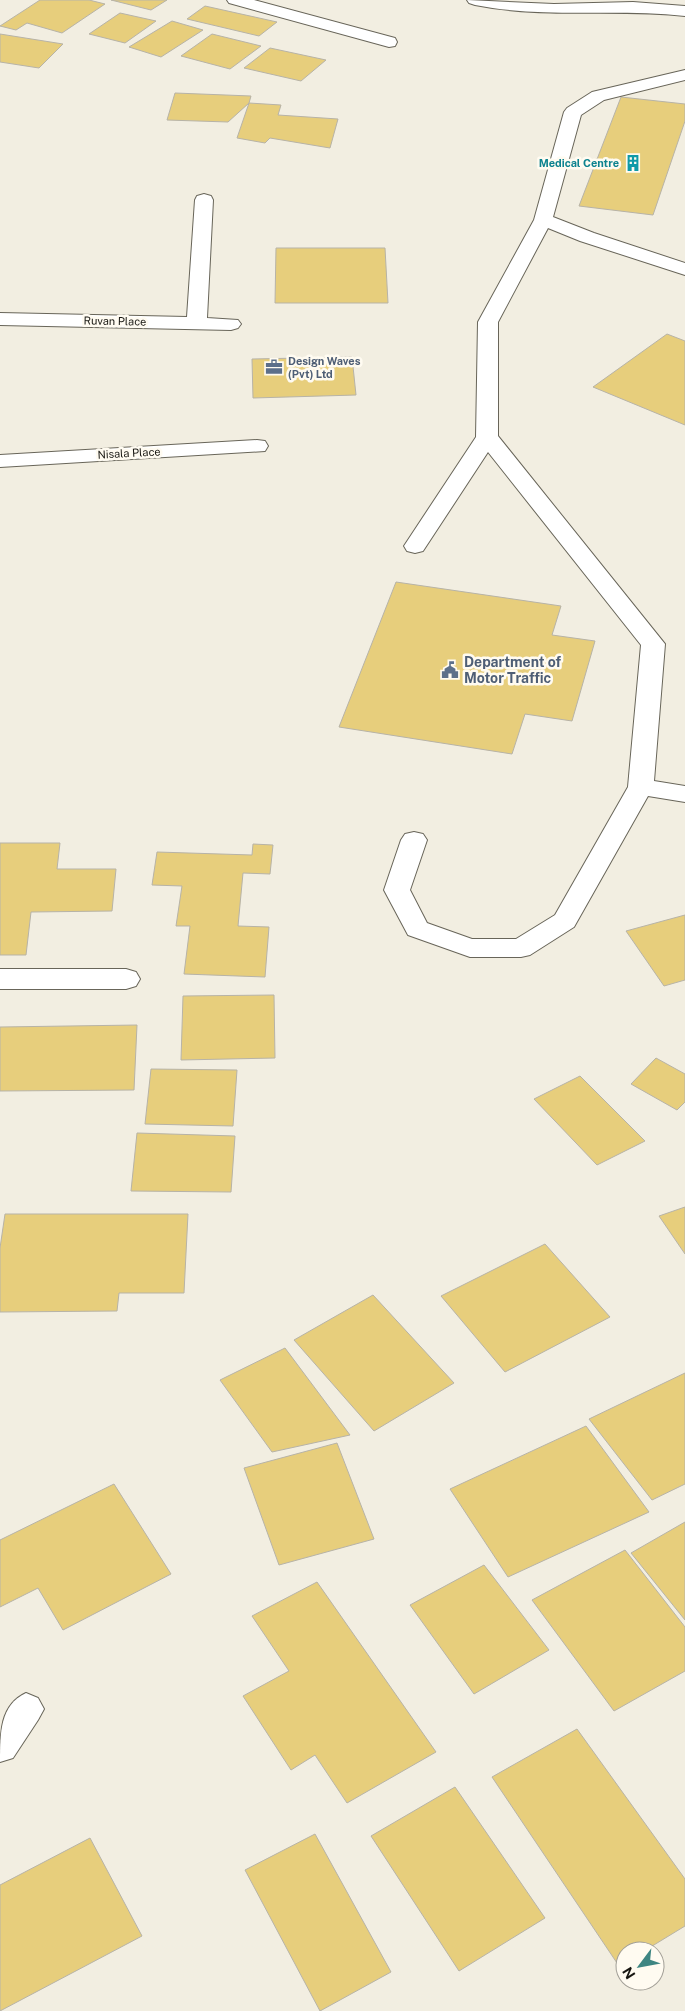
<svg xmlns="http://www.w3.org/2000/svg" width="685" height="2011" viewBox="0 0 685 2011" font-family="'Public Sans',sans-serif">
	<style>
		.building { fill: #e7ce7c; stroke: #b7b3a7 }
		.lines { fill: none; stroke-linecap: round; stroke-linejoin: round }
		.minor-casing { stroke: #686559; stroke-width: 2 }
		.minor { fill: #fff; fill-rule: evenodd }
		.labels { text-anchor: middle; dominant-baseline: central; stroke-width: 5; stroke-linejoin: round; paint-order: stroke }
		.far-culture-label { font-size: 11px; font-weight: bold; fill: #0d838f; stroke: #fffbf1; text-anchor: end }
		.far-street-label { font-size: 11px; fill: #171611; stroke: #fffbf1 }
		.far-service-label { font-size: 11px; font-weight: bold; fill: #4e5e75; stroke: #fffbf1; text-anchor: start }
		.service-label { font-size: 14px; font-weight: bold; fill: #4e5e75; stroke: #fffbf1; text-anchor: start }
	</style>
	<rect width="100%" height="100%" fill="#f2eee1"/>
	<g class="building">
		<path d="M40 0H89L105 4 62 33 27 23 16 30 0 26Z"/>
		<path d="M111 0H167L151 10Z"/>
		<path d="M205 6 277 22 259 36 187 19Z"/>
		<path d="M120 13 156 21 125 43 89 34Z"/>
		<path d="M172 21 203 30 161 57 129 47Z"/>
		<path d="M0 34 63 44 39 68 0 62Z"/>
		<path d="M212 34 261 46 230 69 181 56Z"/>
		<path d="M270 48 326 60 301 81 244 68Z"/>
		<path d="M175 93 251 96 249 103 228 122 167 120Z"/>
		<path d="M621 97 685 104V121L653 215 579 206Z"/>
		<path d="M249 103 281 105 278 115 338 119 330 148 270 138 265 143 237 138Z"/>
		<path d="M276 248H385L388 303H275Z"/>
		<path d="M667 334 685 341V425L593 387Z"/>
		<path d="M352 357 356 395 253 398 252 359Z"/>
		<path d="M396 582 561 606 552 635 595 641 572 721 525 714 512 754 339 727Z"/>
		<path d="M0 843H60L57 869H116L112 911 31 912 26 955H0Z"/>
		<path d="M253 844 273 845 270 874 243 873 238 926 269 927 265 977 184 974 190 926H176L182 886 152 885 157 852 252 855Z"/>
		<path d="M685 915V980L664 986 626 931Z"/>
		<path d="M274 995 275 1058 181 1060 183 996Z"/>
		<path d="M137 1025 134 1090 0 1091V1027Z"/>
		<path d="M656 1058 685 1074V1102L677 1110 631 1084Z"/>
		<path d="M151 1069 237 1070 233 1126 145 1124Z"/>
		<path d="M580 1076 645 1141 597 1165 534 1099Z"/>
		<path d="M137 1133 235 1136 231 1192 131 1191Z"/>
		<path d="M685 1207V1254L659 1216Z"/>
		<path d="M5 1214H188L184 1293H119L117 1311 0 1312V1248Z"/>
		<path d="M545 1244 610 1317 505 1372 441 1296Z"/>
		<path d="M373 1295 454 1383 374 1431 294 1340Z"/>
		<path d="M285 1348 350 1435 272 1452 220 1380Z"/>
		<path d="M685 1373V1484L652 1500 589 1419Z"/>
		<path d="M586 1426 649 1512 508 1577 450 1489Z"/>
		<path d="M337 1443 374 1539 279 1565 244 1468Z"/>
		<path d="M114 1484 171 1574 63 1630 38 1588 0 1607V1540Z"/>
		<path d="M685 1522V1620L631 1553Z"/>
		<path d="M625 1550 685 1627V1671L614 1711 532 1600Z"/>
		<path d="M484 1565 549 1650 474 1694 410 1605Z"/>
		<path d="M317 1582 436 1752 347 1803 315 1755 291 1770 243 1696 289 1671 252 1616Z"/>
		<path d="M577 1729 685 1879V1926L644 1951H625V1962L619 1966 492 1777Z"/>
		<path d="M455 1787 545 1918 459 1971 371 1836Z"/>
		<path d="M315 1834 391 1972 320 2011 245 1870Z"/>
		<path d="M90 1838 142 1936 0 2011V1885Z"/>
	</g>
	<g class="lines">
		<g class="minor-casing">
			<g id="minor">
				<path d="M227 0H254L395 38 397 42 395 46 389 47 229 3Z"/>
				<path d="M467 0 554 4 633 2 685 6V16C615 8 545 19 475 5L469 3Z"/>
				<path d="M685 70V80L604 100 581 115 553 217 594 233 685 263V275L580 241 548 228 498 322V436L665 644 654 781 685 786V802L648 796 574 927 530 955 521 957H470L408 935 384 890 401 840 405 834 414 832 423 834 427 840 410 890 427 923 472 939H516L555 915 628 787 641 645 488 452 423 551 415 553 407 551 404 546 476 437 478 322 534 220 564 112 567 108 592 92Z"/>
				<path d="M204 194 211 196 213 200 207 318 238 320 241 324 238 328 231 330 0 325V313L187 317 195 200 197 196Z"/>
				<path d="M257 440 265 441 268 446 265 451 0 467V455Z"/>
				<path d="M0 969H126L136 972 140 979 136 986 126 989H0Z"/>
				<path d="M26 1693 38 1698 44 1709 38 1720 13 1758 0 1762C0 1733 0 1705 26 1693Z"/>
			</g>
		</g>
		<use href="#minor" class="minor"/>
	</g>
	<defs>
		<g id="building-bare" transform="scale(1.35)"><path d="M-4-6H4V6H1V3H-1V6H-4ZM-2.5-4.3h1.7v1.8h-1.7ZM.8-4.3h1.7v1.8H.8ZM-2.5-1h1.7V.8h-1.7ZM.8-1h1.7V.8H.8Z" fill="#0f9aa8" stroke="#fffbf1" stroke-width="2.5" paint-order="stroke"/></g>
		<g id="office-bare" transform="scale(1.35)"><path d="M-6-3h4V-5.5h4V-3h4V5H-6ZM-1-4.5V-3h2v-1.5ZM-6 0V1H6V0Z" fill="#5c6f8a" stroke="#fffbf1" stroke-width="2.5" paint-order="stroke"/></g>
		<g id="civic-bare" transform="scale(1.35)"><path d="M-.6-6.5H3V-4.5H.6V-3L4-1V1h2V6H-6V1h2V-1L-.6-3ZM-1.2 2.5V6h2.4V2.5Z" fill="#5c6f8a" stroke="#fffbf1" stroke-width="2.5" paint-order="stroke"/></g>
	</defs>
	<g fill-rule="evenodd">
		<use href="#building-bare" x="633" y="163"/>
		<use href="#office-bare" x="274" y="367"/>
		<use href="#civic-bare" x="450" y="670"/>
	</g>
	<g class="labels">
		<g class="far-culture-label">
			<text x="619" y="163">Medical Centre</text>
		</g>
		<g class="far-street-label">
			<text transform="translate(115 321) rotate(1)">Ruvan Place</text>
			<text transform="translate(129 453) rotate(-3)">Nisala Place</text>
		</g>
		<g class="far-service-label">
			<text x="288" y="361">Design Waves<tspan x="288" dy="13">(Pvt) Ltd</tspan></text>
		</g>
		<g class="service-label">
			<text x="464" y="662">Department of<tspan x="464" dy="16">Motor Traffic</tspan></text>
		</g>
	</g>
	<g transform="translate(640 1966) rotate(238)"><circle r="24" fill="#fffbf1" stroke="#a29f97"/>
	<path d="M0-4L9 19L0 12L-9 19Z" fill="#3e8682"/>
	<text y="-8" font-size="14" font-weight="bold" text-anchor="middle" fill="#171611">N</text>
	</g>
</svg>
